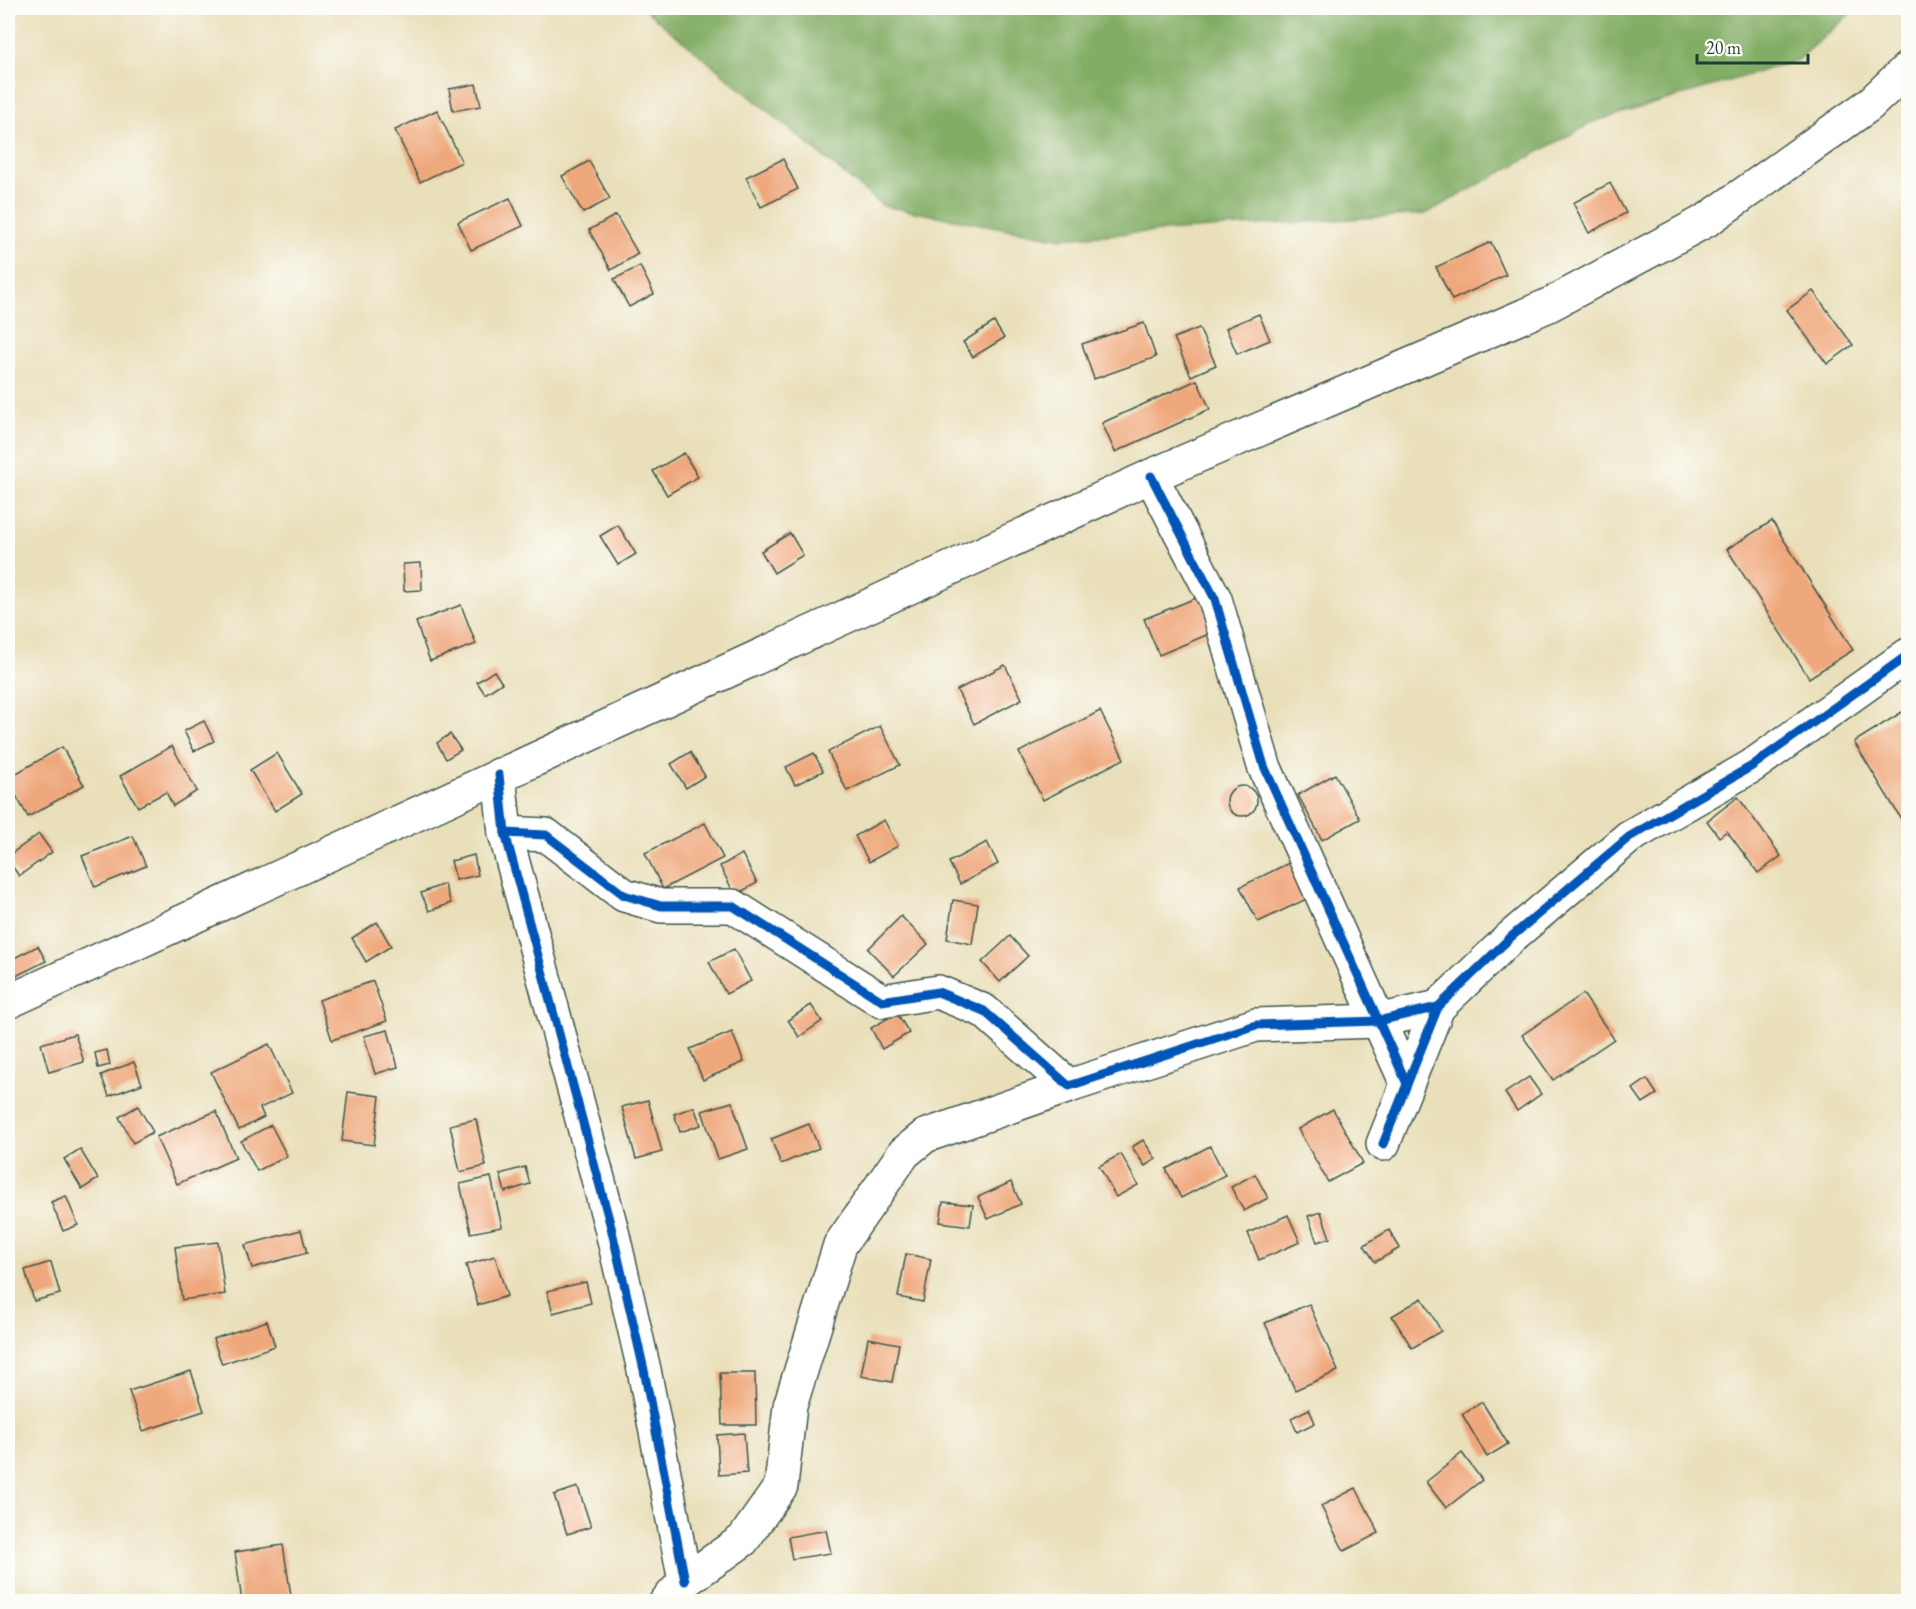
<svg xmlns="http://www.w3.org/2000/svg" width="1916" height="1609" viewBox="0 0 1916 1609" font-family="'EB Garamond',serif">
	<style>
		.forest { fill: #82ad65; stroke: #50754c; stroke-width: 1.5 }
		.building { fill: #efa77c }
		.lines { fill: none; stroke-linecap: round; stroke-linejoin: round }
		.street-casing { stroke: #3d5548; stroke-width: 36 }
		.secondary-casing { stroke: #3d5548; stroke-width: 36 }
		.street { stroke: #fff; stroke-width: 33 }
		.secondary { stroke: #fff; stroke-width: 33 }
		.cycleway-casing { stroke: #fdfcf7; stroke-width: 13 }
		.cycleway { stroke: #0057b8; stroke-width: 9 }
	</style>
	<rect width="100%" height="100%" fill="#fdfcf7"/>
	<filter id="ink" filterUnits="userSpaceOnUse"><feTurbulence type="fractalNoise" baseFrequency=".0167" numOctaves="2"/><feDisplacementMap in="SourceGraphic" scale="12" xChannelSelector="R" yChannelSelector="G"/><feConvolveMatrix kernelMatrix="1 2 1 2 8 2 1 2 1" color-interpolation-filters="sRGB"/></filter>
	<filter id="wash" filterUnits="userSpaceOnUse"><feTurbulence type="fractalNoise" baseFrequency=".008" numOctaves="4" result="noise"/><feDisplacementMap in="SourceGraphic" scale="24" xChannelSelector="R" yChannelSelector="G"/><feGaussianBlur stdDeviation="1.35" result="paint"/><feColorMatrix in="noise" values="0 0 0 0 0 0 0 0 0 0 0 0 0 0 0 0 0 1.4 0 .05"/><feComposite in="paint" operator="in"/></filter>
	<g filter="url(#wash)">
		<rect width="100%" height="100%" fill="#e9dfba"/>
		<path class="forest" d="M643 8H1856L1798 60 1593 122 1425 214 1057 238 883 206Z"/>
		<g id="blocks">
			<g class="building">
				<path d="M476 84 481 106 453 111 449 89Z"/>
				<path d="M437 110 462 162 420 182 395 130Z"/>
				<path d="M783 159 798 189 761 207 746 177Z"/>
				<path d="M589 161 610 199 583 213 562 176Z"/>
				<path d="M1610 183 1626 213 1589 233 1573 203Z"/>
				<path d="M510 198 523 226 471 250 458 222Z"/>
				<path d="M616 215 638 254 611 270 589 230Z"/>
				<path d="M1491 242 1506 275 1452 300 1436 267Z"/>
				<path d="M640 266 654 294 629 307 614 279Z"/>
				<path d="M1813 291 1853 345 1827 364 1787 310Z"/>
				<path d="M1259 314 1270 340 1237 354 1226 328Z"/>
				<path d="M994 322 1004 338 973 357 963 342Z"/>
				<path d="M1144 323 1156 357 1094 379 1082 344Z"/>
				<path d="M1199 328 1216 365 1191 376 1174 338Z"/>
				<path d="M1197 380 1210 409 1115 452 1102 423Z"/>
				<path d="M684 453 698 477 667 495 653 471Z"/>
				<path d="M1772 521 1853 650 1809 678 1727 549Z"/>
				<path d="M618 525 636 554 618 565 600 536Z"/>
				<path d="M790 533 803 555 774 573 761 551Z"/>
				<path d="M421 563 422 590 404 591 403 564Z"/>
				<path d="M1201 596 1216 631 1159 655 1144 619Z"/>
				<path d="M461 605 476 644 430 661 416 622Z"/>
				<path d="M1005 665 1022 699 974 724 957 690Z"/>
				<path d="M494 671 502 683 485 694 477 682Z"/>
				<path d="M1100 711 1124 759 1043 800 1019 752Z"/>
				<path d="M1902 712 1908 722V830L1854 742Z"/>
				<path d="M204 721 214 741 194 751 184 731Z"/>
				<path d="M880 726 900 765 847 791 828 752Z"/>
				<path d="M450 734 461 750 446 759 437 743Z"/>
				<path d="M172 746 197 791 173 806 166 792 138 807 120 776Z"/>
				<path d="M62 747 84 785 28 817 8 781V778Z"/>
				<path d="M690 752 705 776 686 788 671 764Z"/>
				<path d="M277 753 302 794 275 811 250 770Z"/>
				<path d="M814 753 823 771 795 785 786 767Z"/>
				<path d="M1335 774 1360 819 1322 840 1298 795Z"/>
				<circle cx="1242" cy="801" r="15"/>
				<path d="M1738 797 1781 856 1758 873 1727 831 1719 837 1707 821Z"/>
				<path d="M884 820 898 846 869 862 855 836Z"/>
				<path d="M705 823 723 858 663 889 645 853Z"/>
				<path d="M39 834 52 852 19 876 8 860V856Z"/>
				<path d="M133 836 146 866 95 887 82 856Z"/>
				<path d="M987 842 998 864 960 884 949 862Z"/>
				<path d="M742 854 757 883 735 895 720 866Z"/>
				<path d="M474 855 478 875 456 880 451 861Z"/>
				<path d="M1295 860 1313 896 1258 922 1240 887Z"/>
				<path d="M444 884 451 903 429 911 421 893Z"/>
				<path d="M953 900 978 904 972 944 947 939Z"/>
				<path d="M901 916 928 944 894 976 868 949Z"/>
				<path d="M377 922 391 946 366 962 352 938Z"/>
				<path d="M1010 936 1028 956 1000 982 982 962Z"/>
				<path d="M38 946 46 961 12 978 8 968V961Z"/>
				<path d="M734 949 751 981 726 994 709 962Z"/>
				<path d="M373 981 387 1021 332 1040 319 1000Z"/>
				<path d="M1583 994 1614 1039 1553 1080 1522 1035Z"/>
				<path d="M811 1005 822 1021 799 1037 788 1020Z"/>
				<path d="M897 1013 909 1033 882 1049 871 1028Z"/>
				<path d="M388 1030 398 1067 375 1074 364 1036Z"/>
				<path d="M732 1032 744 1062 703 1080 690 1049Z"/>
				<path d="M75 1034 84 1062 49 1072 41 1044Z"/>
				<path d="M269 1044 292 1093 260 1108 264 1117 239 1130 211 1072Z"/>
				<path d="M107 1050 110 1065 98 1068 95 1053Z"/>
				<path d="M134 1062 142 1084 109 1096 101 1075Z"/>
				<path d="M1529 1077 1541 1094 1517 1111 1505 1093Z"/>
				<path d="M1647 1079 1657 1094 1643 1103 1633 1089Z"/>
				<path d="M348 1092 380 1096 374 1145 342 1141Z"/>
				<path d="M648 1100 662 1152 636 1159 622 1107Z"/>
				<path d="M732 1102 748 1149 718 1159 702 1111Z"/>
				<path d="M138 1106 153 1132 133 1143 119 1117Z"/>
				<path d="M694 1107 701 1125 680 1132 674 1114Z"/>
				<path d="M1333 1109 1363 1163 1328 1182 1298 1129Z"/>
				<path d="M216 1111 236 1158 177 1184 156 1137Z"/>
				<path d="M476 1119 486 1166 460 1172 450 1125Z"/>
				<path d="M809 1124 819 1148 781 1164 771 1139Z"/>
				<path d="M271 1125 287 1156 257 1171 241 1141Z"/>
				<path d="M1143 1140 1156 1159 1145 1166 1132 1147Z"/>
				<path d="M1210 1146 1225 1175 1181 1198 1166 1169Z"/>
				<path d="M80 1149 98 1179 82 1189 64 1159Z"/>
				<path d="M1121 1154 1138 1185 1116 1197 1099 1166Z"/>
				<path d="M525 1167 530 1184 505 1192 500 1174Z"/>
				<path d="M1255 1174 1268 1198 1244 1211 1231 1187Z"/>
				<path d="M491 1177 502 1227 471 1233 460 1184Z"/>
				<path d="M1011 1182 1021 1204 988 1219 978 1197Z"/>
				<path d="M66 1196 78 1225 63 1231 51 1202Z"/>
				<path d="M943 1202 973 1205 970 1226 940 1222Z"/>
				<path d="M1321 1212 1330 1238 1317 1242 1308 1216Z"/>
				<path d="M1288 1215 1300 1242 1259 1260 1248 1233Z"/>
				<path d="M301 1230 307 1253 252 1268 245 1245Z"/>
				<path d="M1389 1230 1400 1248 1375 1262 1364 1245Z"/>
				<path d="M218 1242 225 1294 182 1300 175 1247Z"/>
				<path d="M906 1254 931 1259 923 1302 898 1297Z"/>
				<path d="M495 1256 507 1296 478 1305 466 1265Z"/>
				<path d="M51 1262 60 1294 34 1301 25 1270Z"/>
				<path d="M586 1282 591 1303 553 1313 547 1291Z"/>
				<path d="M1422 1298 1441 1331 1412 1348 1392 1316Z"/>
				<path d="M1309 1304 1338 1371 1295 1390 1265 1323Z"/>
				<path d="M267 1321 275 1346 222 1364 213 1339Z"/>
				<path d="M868 1338 899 1344 892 1382 861 1376Z"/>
				<path d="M191 1371 204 1411 143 1431 129 1391Z"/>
				<path d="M720 1373H755L756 1425H722Z"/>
				<path d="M1482 1402 1508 1444 1487 1457 1462 1414Z"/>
				<path d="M1309 1409 1315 1423 1297 1432 1291 1418Z"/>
				<path d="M744 1433 747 1473 719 1475 717 1435Z"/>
				<path d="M1462 1453 1482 1480 1446 1508 1426 1482Z"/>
				<path d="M578 1487 591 1527 567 1534 554 1495Z"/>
				<path d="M1356 1488 1379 1533 1344 1551 1321 1506Z"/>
				<path d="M826 1530 831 1553 792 1559 788 1537Z"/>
				<path d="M283 1545 292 1602H242L235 1552Z"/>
			</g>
		</g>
	</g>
	<g filter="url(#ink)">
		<use href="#blocks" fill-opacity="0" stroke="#3d5548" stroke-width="1.5"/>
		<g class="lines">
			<g class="street-casing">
				<g id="street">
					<path d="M1151 476 1215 599 1264 766 1407 1084"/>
					<path d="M499 775 505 833 611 1227 644 1370 685 1581"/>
					<path d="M505 833 546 835 624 895 661 906H733L882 1001 938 992 984 1011 1069 1086 1256 1025 1378 1021 1438 1007"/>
					<path d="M1383 1144 1438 1007 1511 937 1629 837 1752 766 1908 655"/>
					<path d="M666 1602 685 1581 743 1540 781 1486 790 1406 840 1245 904 1153 925 1136 1069 1086"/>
				</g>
			</g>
			<g class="secondary-casing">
				<path id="secondary" d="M8 1002 1151 476 1549 305 1707 220 1869 105 1908 68"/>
			</g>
			<use href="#street" class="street"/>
			<use href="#secondary" class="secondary"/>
			<g class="cycleway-casing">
				<g id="cycleway">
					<path d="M1151 476 1215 599 1264 766 1407 1084"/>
					<path d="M499 775 505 833 611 1227 644 1370 685 1581"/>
					<path d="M505 833 546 835 624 895 661 906H733L882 1001 938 992 984 1011 1069 1086 1256 1025 1378 1021 1438 1007"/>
					<path d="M1383 1144 1438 1007 1511 937 1629 837 1752 766 1908 655"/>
				</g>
			</g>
			<use href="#cycleway" class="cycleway"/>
		</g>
	</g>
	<rect width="1916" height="1609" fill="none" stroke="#fdfcf7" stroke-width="30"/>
	<path d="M1697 54v9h111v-9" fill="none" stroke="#1f3d34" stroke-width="3"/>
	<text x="1706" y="54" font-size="18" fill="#1f3d34" stroke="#fdfcf7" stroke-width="4.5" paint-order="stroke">20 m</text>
</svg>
